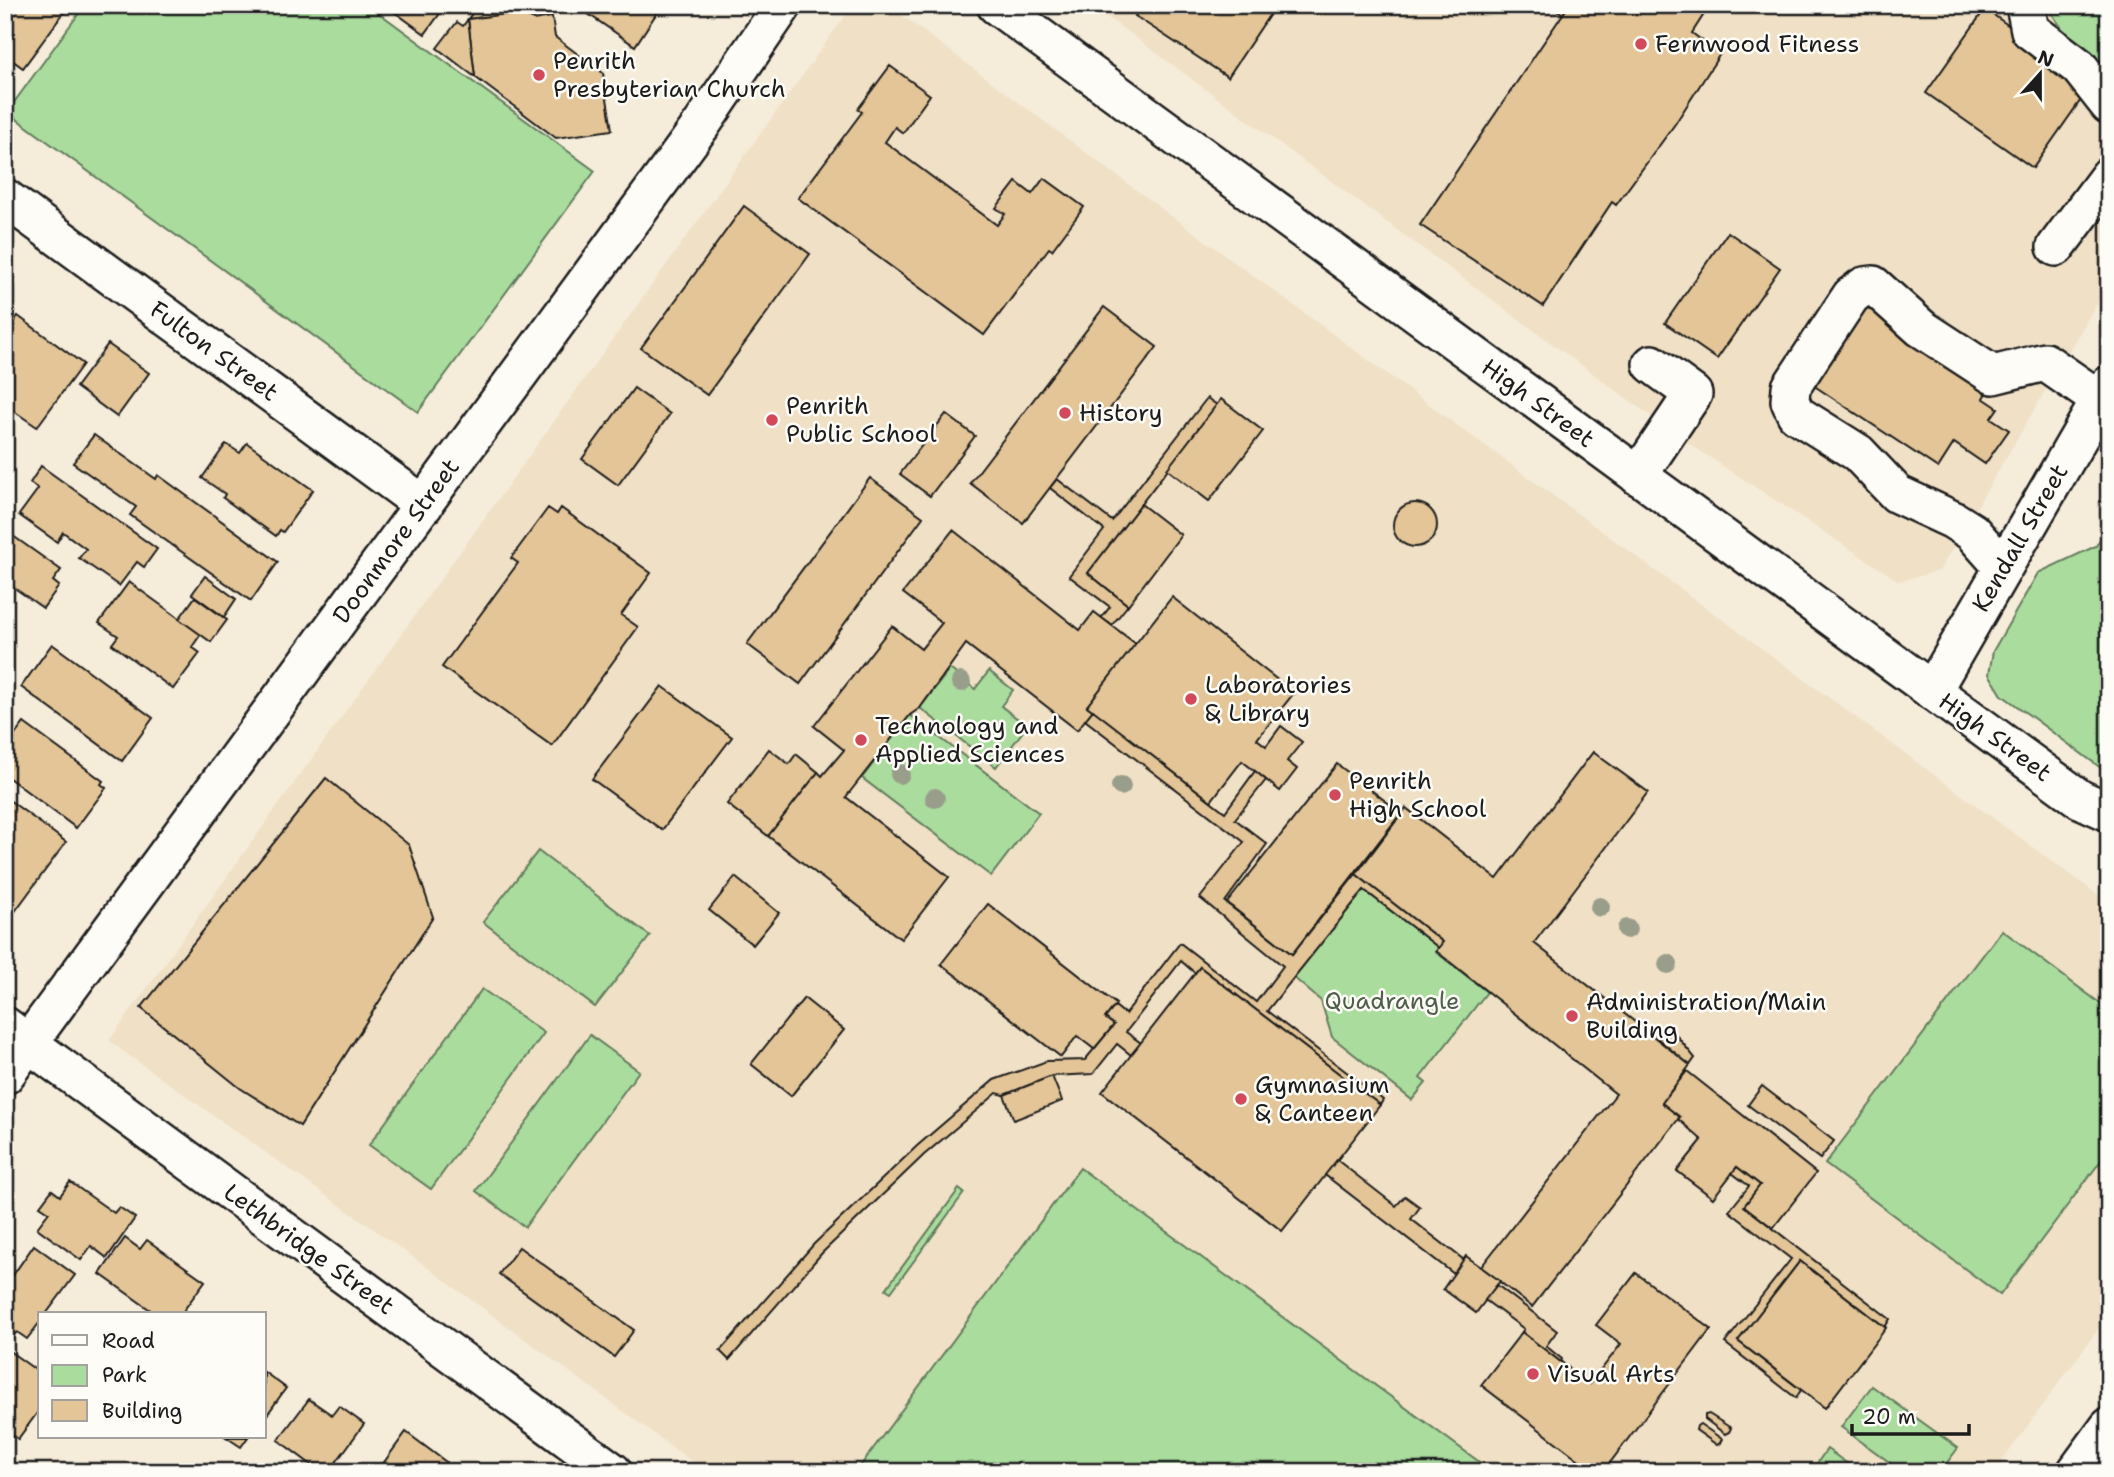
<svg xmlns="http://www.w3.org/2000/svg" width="2114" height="1477" viewBox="0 0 2114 1477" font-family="'Shantell Sans',sans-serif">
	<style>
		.built { fill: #f0e0c6 }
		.green { fill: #aadc9e; stroke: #637c5d; stroke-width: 2 }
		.building { fill: #e3c597; stroke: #1c1c1c; stroke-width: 2 }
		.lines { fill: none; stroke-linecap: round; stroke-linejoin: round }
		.minor-casing { stroke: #1c1c1c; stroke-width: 42 }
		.minor { stroke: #fdfcf7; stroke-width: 37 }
		.tree { fill: #999e8b }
		.poi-dot { fill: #d1495b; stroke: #fdfcf7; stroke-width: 2.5 }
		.labels { text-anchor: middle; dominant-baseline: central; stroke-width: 5; stroke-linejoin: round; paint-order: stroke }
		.poi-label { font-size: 24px; fill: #1c1c1c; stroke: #fdfcf7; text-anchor: start }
		.street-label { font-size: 24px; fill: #1c1c1c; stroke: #fdfcf7 }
		.park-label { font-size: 24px; fill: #4e5f4a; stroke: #fdfcf7 }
	</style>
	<rect width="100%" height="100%" fill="#f5ecda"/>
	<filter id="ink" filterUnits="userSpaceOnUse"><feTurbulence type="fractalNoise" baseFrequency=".0143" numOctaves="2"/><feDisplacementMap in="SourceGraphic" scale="14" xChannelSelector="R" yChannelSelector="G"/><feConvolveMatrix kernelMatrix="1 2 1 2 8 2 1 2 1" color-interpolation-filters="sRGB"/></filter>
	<g filter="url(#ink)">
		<g class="built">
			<path d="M853 5H888L1151 201 2109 903V1314L1994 1472H706L424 1265 109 1041Z"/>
			<path d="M1091 5H2046L2109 97V283L1939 571 1899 581 1685 441Z"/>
		</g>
		<g class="green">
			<path d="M85 5H368L595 171 418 412 7 112Z"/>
			<path d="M2046 5H2109V97Z"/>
			<path d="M2109 524V774L2002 695 1989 674 1993 651 2038 573 2096 546Z"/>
			<path d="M950 669 975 689 989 671 1013 690 1001 706 1027 726 996 767 920 708Z"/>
			<path d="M910 715 1039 813 991 876 862 778Z"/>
			<path d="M538 851 650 936 595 1007 483 922Z"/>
			<path d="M1364 890 1439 948 1436 952 1487 992 1420 1078 1426 1083 1412 1100 1332 1037 1321 1001 1293 977Z"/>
			<path d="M2002 930 2109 1010V1150L2000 1295 1825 1164Z"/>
			<path d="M482 989 544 1033 431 1189 369 1145Z"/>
			<path d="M590 1035 639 1071 525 1227 476 1191Z"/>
			<path d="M1080 1168 1493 1472H856Z"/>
			<path d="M959 1189 964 1193 891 1292 886 1289Z"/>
			<path d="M1872 1386 1958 1448 1940 1472H1903L1841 1427Z"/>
			<path d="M1827 1449 1859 1472H1811Z"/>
		</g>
		<g class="building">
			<path d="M5 5 68 7 23 68 5 55V41L13 31 5 25Z"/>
			<path d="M385 5H446L425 34Z"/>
			<path d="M478 5H512L518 9 516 13 468 19Z"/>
			<path d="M575 5H662L635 46Z"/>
			<path d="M1142 5H1276L1228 77 1135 16Z"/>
			<path d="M1550 5H1569L1563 14Z"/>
			<path d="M1569 5H1710L1692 33 1720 54 1675 124 1616 205 1612 202 1543 306 1420 225Z"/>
			<path d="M1985 9 2092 84 2033 168 1926 93Z"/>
			<path d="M522 12 533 20 552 17 555 37 603 73 612 130 556 138 475 77 468 19Z"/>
			<path d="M468 19 475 77 437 48 457 22 463 26Z"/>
			<path d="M890 66 930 95 903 133 895 127 885 142 997 225 1005 214 996 208 1016 182 1032 194 1044 178 1084 207 1052 250 1049 248 984 335 798 198 862 112 858 109Z"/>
			<path d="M744 206 810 254 707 395 641 348Z"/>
			<path d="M1728 232 1780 268 1717 359 1665 323Z"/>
			<path d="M1870 299 1994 381 1983 398 1998 408 1991 418 2009 430 1985 464 1954 443 1938 468 1813 385Z"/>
			<path d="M1104 307 1157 347 1023 523 970 483Z"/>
			<path d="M18 316 83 364 37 427 5 405V333Z"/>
			<path d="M108 344 149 373 117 417 76 387Z"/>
			<path d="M634 388 670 414 618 485 582 459Z"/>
			<path d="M1207 398 1217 405 1088 573 1128 605 1112 625 1101 618 1110 607 1069 576 1104 530 1050 488 1057 479 1112 521Z"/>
			<path d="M1221 399 1263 431 1209 501 1167 469Z"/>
			<path d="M946 414 975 436 930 496 900 474Z"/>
			<path d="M94 435 156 479 158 475 278 562 251 601 130 515 136 507 73 463Z"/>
			<path d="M247 443 313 490 283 532 280 530 276 536 223 498 225 494 202 478 226 444 240 453Z"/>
			<path d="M41 466 157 549 144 567 137 562 119 586 79 558 86 549 63 532 57 542 19 515 38 489 30 483Z"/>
			<path d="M870 478 923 517 800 684 747 644Z"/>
			<circle cx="1415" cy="525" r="22"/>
			<path d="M1141 504 1181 535 1128 605 1088 573Z"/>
			<path d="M548 508 557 514 561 508 651 573 621 615 638 627 552 746 442 667 518 563 511 558Z"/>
			<path d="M953 530 1080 630 1094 612 1136 644 1087 706 1093 710 1077 730 966 644 920 708 910 715 846 797 949 877 901 939 768 836 818 772 822 776 844 750 814 726 892 626 921 649 942 623 903 593Z"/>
			<path d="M6 531 61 570 53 581 59 586 43 608 13 587 5 597Z"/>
			<path d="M205 576 236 599 224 617 192 594Z"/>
			<path d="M129 582 201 634 192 647 200 653 173 689 112 644 118 636 99 623Z"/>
			<path d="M195 597 227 620 211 642 179 619Z"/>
			<path d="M1172 597 1294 693 1257 739 1266 746 1281 726 1302 742 1287 761 1297 769 1280 791 1242 761 1211 801 1087 706Z"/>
			<path d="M52 644 153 718 122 761 21 687Z"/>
			<path d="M662 686 732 737 662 830 592 779Z"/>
			<path d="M1093 710 1225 812 1255 771 1266 780 1235 819 1267 844 1225 902 1292 954 1356 874 1443 942 1439 948 1364 890 1267 1011 1383 1100 1380 1105 1200 967 1195 973 1181 961 1126 1032 1141 1043 1131 1055 1117 1044 1093 1074 1052 1076 1004 1095 997 1093 924 1155 822 1253 729 1360 720 1351 814 1244 917 1146 994 1080 1047 1061 1085 1060 1114 1025 1105 1018 1115 1006 1125 1014 1180 943 1256 1002 1283 966 1200 898 1244 842 1085 720Z"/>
			<path d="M24 723 103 781 101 784 106 788 76 828 5 775V748Z"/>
			<path d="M769 749 789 764 796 754 818 772 768 836 727 804Z"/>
			<path d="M1593 752 1648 792 1534 943 1690 1065 1662 1103 1680 1117 1532 1307 1481 1267 1616 1094 1436 951 1443 942 1356 874 1406 808 1497 879Z"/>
			<path d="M1337 764 1401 813 1292 954 1227 903Z"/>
			<path d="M326 778 409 845 433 917 300 1126 240 1088 141 1008Z"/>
			<path d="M5 797 66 842 5 925Z"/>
			<path d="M735 877 779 913 753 945 709 910Z"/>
			<path d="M988 904 1116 1004 1105 1018 1114 1025 1094 1049 1077 1036 1061 1057 941 964Z"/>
			<path d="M1200 967 1380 1105 1282 1231 1102 1092Z"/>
			<path d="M804 998 844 1030 791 1096 751 1064Z"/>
			<path d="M1672 1030 1695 1058 1690 1065 1658 1039Z"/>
			<path d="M1687 1071 1816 1173 1773 1228 1744 1206 1760 1185 1737 1167 1713 1198 1677 1171 1702 1140 1678 1119 1680 1117 1662 1103Z"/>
			<path d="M1052 1076 1062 1101 1014 1120 1004 1095Z"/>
			<path d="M1762 1086 1834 1141 1820 1159 1748 1105Z"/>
			<path d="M1337 1160 1396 1206 1405 1196 1420 1207 1411 1219 1464 1260 1454 1274 1325 1175Z"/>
			<path d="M1737 1167 1760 1185 1744 1206 1890 1319 1885 1327 1800 1261 1738 1341 1801 1390 1796 1398 1725 1343 1791 1259 1729 1211 1749 1186 1732 1173Z"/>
			<path d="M70 1182 114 1213 119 1207 135 1218 107 1258 91 1246 81 1260 37 1228 49 1212 40 1206 52 1190 60 1196Z"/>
			<path d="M125 1238 140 1249 147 1240 205 1281 181 1314H156L100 1274Z"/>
			<path d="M34 1245 75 1275 46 1314H40V1322L27 1339 17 1332 14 1335 5 1329V1269L13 1275Z"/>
			<path d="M519 1247 634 1330 614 1357 499 1274Z"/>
			<path d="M1466 1256 1500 1281 1476 1313 1443 1289Z"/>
			<path d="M1800 1261 1886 1328 1825 1408 1738 1341Z"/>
			<path d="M1636 1273 1711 1329 1603 1472H1595L1481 1385 1522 1332 1590 1384 1621 1344 1596 1325Z"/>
			<path d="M1497 1285 1557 1331 1546 1346 1562 1359 1561 1362 1522 1332 1524 1329 1485 1300Z"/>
			<path d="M5 1348 40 1373V1409L18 1439 5 1429Z"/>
			<path d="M264 1372 286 1388 264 1419Z"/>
			<path d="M309 1399 332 1415 339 1406 364 1424 329 1472H321L278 1440Z"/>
			<path d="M1709 1414 1731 1428 1729 1432 1725 1434 1705 1419V1415Z"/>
			<path d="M1700 1424 1722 1439 1720 1443 1717 1445 1696 1430 1697 1426Z"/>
			<path d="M406 1432 446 1462 439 1472H377Z"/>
			<path d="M226 1437H248L241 1447Z"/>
		</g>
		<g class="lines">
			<g class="minor-casing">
				<g id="minor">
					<path d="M996 5 2080 799 2109 812"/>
					<path d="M2025 5 2030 30 2079 67 2109 105"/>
					<path d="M5 198 424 505"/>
					<path d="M2056 247 2109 176"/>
					<path d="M1638 476 1693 394 1652 364"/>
					<path d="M2003 567 1972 532 1953 520 1897 494 1858 453 1796 414 1790 401 1791 387 1851 296 1864 286 1873 285 1921 328 1993 375 2045 362 2100 400"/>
					<path d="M1932 691 2109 385"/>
					<path d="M5 1026 613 1472"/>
					<path d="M5 1075 702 124 783 5"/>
					<path d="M2076 1472 2109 1427"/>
				</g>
			</g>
			<use href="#minor" class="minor"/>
		</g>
		<g class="tree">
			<circle cx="961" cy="682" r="10"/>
			<circle cx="900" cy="774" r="10"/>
			<circle cx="1121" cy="786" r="10"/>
			<circle cx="935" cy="798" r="10"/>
			<circle cx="1600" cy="907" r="10"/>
			<circle cx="1627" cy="929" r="10"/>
			<circle cx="1668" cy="964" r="10"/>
		</g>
	</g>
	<g class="poi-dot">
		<circle cx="1641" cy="44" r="7"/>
		<circle cx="539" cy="75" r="7"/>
		<circle cx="1065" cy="413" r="7"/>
		<circle cx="772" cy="420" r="7"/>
		<circle cx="1191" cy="699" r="7"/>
		<circle cx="861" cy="740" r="7"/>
		<circle cx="1335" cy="795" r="7"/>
		<circle cx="1572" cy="1016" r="7"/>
		<circle cx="1241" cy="1099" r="7"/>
		<circle cx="1533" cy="1374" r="7"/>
	</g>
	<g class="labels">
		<g class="poi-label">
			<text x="1655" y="44">Fernwood Fitness</text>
			<text x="553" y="61">Penrith<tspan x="553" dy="28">Presbyterian Church</tspan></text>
			<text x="786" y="406">Penrith<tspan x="786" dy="28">Public School</tspan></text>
			<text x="1079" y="413">History</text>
			<text x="1205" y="685">Laboratories<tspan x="1205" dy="28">&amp; Library</tspan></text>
			<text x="875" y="726">Technology and<tspan x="875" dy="28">Applied Sciences</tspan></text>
			<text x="1349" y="781">Penrith<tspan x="1349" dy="28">High School</tspan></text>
			<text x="1586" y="1002">Administration/Main<tspan x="1586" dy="28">Building</tspan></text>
			<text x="1255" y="1085">Gymnasium<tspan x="1255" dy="28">&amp; Canteen</tspan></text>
			<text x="1547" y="1374">Visual Arts</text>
		</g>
		<g class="street-label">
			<text transform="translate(214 351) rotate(36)">Fulton Street</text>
			<text transform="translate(1538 403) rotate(36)">High Street</text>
			<text transform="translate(2020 538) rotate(-60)">Kendall Street</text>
			<text transform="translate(396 541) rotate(-54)">Doonmore Street</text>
			<text transform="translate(1995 737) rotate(36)">High Street</text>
			<text transform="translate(309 1249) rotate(36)">Lethbridge Street</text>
		</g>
		<g class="park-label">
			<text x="1392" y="1001">Quadrangle</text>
		</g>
	</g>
	<rect width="2114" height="1477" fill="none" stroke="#fdfcf7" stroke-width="28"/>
	<rect x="14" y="14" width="2086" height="1449" fill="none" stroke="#1c1c1c" stroke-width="2.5" filter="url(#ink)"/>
	<rect x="38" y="1312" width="228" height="126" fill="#fdfcf7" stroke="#a3a29f" stroke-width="2"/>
	<rect x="52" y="1335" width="35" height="10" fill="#fdfcf7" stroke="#a3a29f" stroke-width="2"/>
	<text x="102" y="1348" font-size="21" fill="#1c1c1c">Road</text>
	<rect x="52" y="1365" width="35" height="21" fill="#aadc9e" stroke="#a3a29f" stroke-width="2"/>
	<text x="102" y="1382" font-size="21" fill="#1c1c1c">Park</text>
	<rect x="52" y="1400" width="35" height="21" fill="#e3c597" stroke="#a3a29f" stroke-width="2"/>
	<text x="102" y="1418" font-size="21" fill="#1c1c1c">Building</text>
	<g transform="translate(2040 74) rotate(21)" stroke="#fdfcf7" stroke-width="5" paint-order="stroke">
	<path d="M0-5L12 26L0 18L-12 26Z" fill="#1c1c1c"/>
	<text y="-10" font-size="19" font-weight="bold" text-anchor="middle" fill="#1c1c1c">N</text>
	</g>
	<path d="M1852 1424v10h117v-10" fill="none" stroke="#1c1c1c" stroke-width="3.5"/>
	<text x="1862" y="1424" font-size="21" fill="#1c1c1c" stroke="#fdfcf7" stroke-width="5" paint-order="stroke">20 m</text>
</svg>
